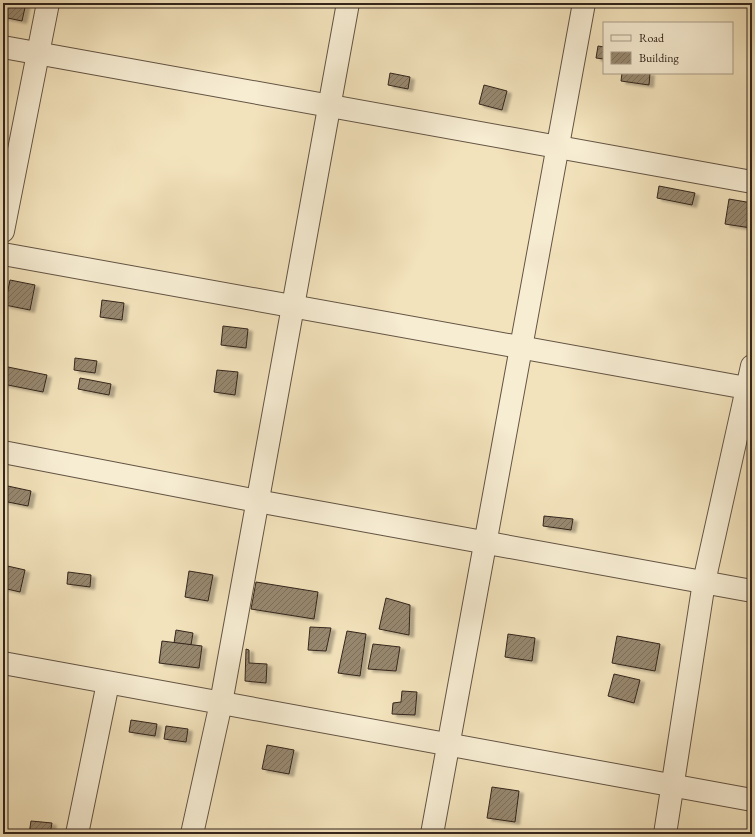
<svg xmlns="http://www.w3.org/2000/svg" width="755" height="837" viewBox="0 0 755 837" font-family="'EB Garamond',serif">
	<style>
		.building { fill: url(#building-hatch); stroke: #33251c; filter: url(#shadow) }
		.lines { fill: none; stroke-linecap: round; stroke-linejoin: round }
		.minor-casing { stroke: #635444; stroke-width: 24 }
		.minor { stroke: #f7edd3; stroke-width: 22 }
	</style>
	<defs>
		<pattern id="building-hatch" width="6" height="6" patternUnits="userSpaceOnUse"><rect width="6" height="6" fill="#97886f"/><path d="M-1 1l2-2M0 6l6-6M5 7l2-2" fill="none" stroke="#7c6f5a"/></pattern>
		<filter id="shadow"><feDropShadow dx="4.5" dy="2.5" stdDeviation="1" flood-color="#0004"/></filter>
	</defs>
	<rect width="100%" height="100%" fill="#f3e3bc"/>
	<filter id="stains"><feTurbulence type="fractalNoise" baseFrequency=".005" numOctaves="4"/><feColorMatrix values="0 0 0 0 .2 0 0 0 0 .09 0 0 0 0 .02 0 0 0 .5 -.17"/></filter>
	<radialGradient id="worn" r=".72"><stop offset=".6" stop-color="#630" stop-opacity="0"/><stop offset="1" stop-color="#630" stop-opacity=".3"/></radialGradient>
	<g class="building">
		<path d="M4 3H26L22 21 3 17Z"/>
		<path d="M598 46 604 47V59L596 58Z"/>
		<path d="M390 73 410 77 408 89 388 85Z"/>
		<path d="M622 73H650L649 85 621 81Z"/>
		<path d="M484 85 507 91 502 110 479 104Z"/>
		<path d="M659 186 695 193 692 205 657 198Z"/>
		<path d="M729 199 752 203 751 228 725 224Z"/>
		<path d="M10 280 35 285 30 310 5 305Z"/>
		<path d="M102 300 124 303 122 320 100 317Z"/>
		<path d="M223 326 248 329 246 348 221 345Z"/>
		<path d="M75 358 97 361 95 373 74 370Z"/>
		<path d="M3 366 47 375 43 392 3 384Z"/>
		<path d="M217 370 238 372 235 395 214 392Z"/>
		<path d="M80 378 111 384 109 395 78 389Z"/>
		<path d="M3 485 31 491 28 506 3 501Z"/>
		<path d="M751 492 752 493V510L748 509Z"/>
		<path d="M544 516 573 519 571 530 543 526Z"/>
		<path d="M3 565 25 570 20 592 3 588Z"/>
		<path d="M189 571 213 575 208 601 185 597Z"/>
		<path d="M68 572 91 575 90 587 67 584Z"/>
		<path d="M256 582 318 592 314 619 251 609Z"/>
		<path d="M386 598 410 605 409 635 379 629Z"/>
		<path d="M310 627 331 628 326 651 308 650Z"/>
		<path d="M176 630 193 633 191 645 174 643Z"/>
		<path d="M347 631 366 634 360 676 338 673Z"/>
		<path d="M508 634 535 638 532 661 505 657Z"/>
		<path d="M617 636 660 644 655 671 612 663Z"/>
		<path d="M162 641 202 646 199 668 159 663Z"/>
		<path d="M373 644 400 647 396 671 368 669Z"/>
		<path d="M246 649 249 650V663L267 664 266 683 245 681Z"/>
		<path d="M614 674 640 680 634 703 608 696Z"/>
		<path d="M402 691 417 692 415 715 392 714 393 703 401 702Z"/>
		<path d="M131 720 157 724 155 736 129 732Z"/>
		<path d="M166 726 188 729 186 742 164 739Z"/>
		<path d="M267 745 294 750 289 774 262 769Z"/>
		<path d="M492 787 519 791 515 822 487 818Z"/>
		<path d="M31 821 52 823 50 834H29Z"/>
	</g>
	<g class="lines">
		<g class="minor-casing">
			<g id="minor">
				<path d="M3 47 752 182"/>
				<path d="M3 231 48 3"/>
				<path d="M3 254 752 389"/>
				<path d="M3 452 257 501 752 591"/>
				<path d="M3 663 752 800"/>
				<path d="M77 834 108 683"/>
				<path d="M192 834 221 703 348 3"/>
				<path d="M432 834 584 3"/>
				<path d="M665 834 704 582 752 366"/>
			</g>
		</g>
		<use href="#minor" class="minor"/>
	</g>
	<rect width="755" height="837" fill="none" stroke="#f3e3bc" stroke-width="16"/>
	<rect x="4" y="4" width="747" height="829" fill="none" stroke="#33251c" stroke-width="2"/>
	<rect x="8" y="8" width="739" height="821" fill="none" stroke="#33251c"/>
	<rect x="603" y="22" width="130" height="52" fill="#f7edd3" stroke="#a99d8a"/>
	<rect x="611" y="35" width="20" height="6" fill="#f7edd3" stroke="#a99d8a"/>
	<text x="639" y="42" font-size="12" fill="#33251c">Road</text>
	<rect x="611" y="52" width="20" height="12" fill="url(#building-hatch)" stroke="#a99d8a"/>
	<text x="639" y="62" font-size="12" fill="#33251c">Building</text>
	<rect width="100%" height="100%" filter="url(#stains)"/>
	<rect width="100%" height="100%" fill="url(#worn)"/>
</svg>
